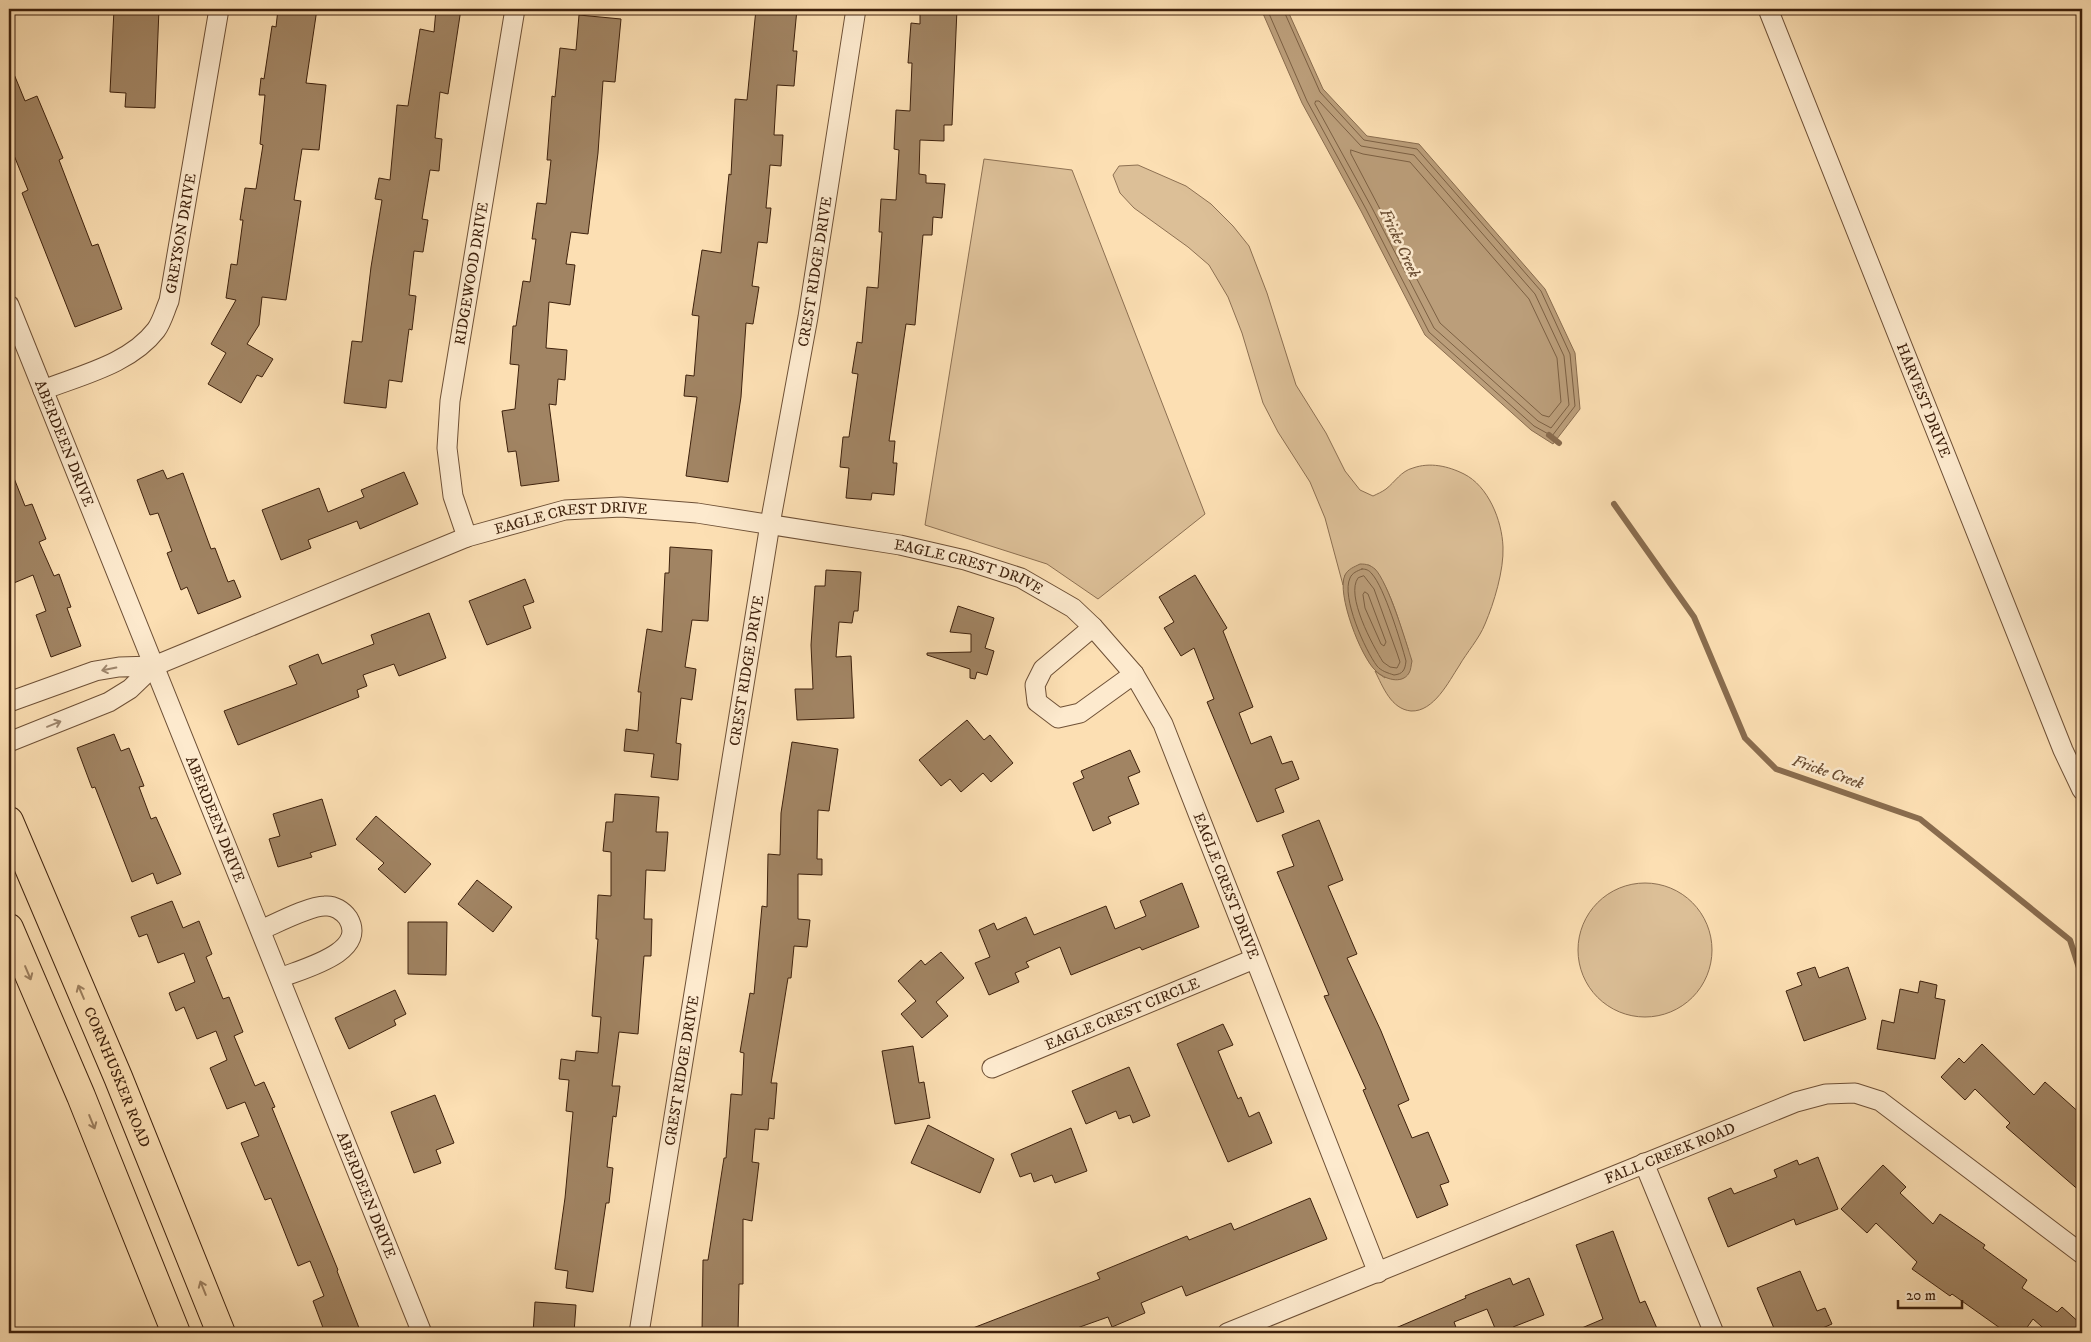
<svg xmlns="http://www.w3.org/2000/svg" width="2091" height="1342" viewBox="0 0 2091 1342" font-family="'IM FELL DW Pica',serif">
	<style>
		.green { fill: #dcbf97; stroke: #8d7052 }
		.water { fill: #bb9e7a; stroke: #896c4e }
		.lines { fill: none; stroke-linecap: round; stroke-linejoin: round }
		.shore { stroke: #7c6043; stroke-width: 1 }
		.stream { stroke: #896c4e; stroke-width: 6 }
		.building { fill: #a18463; stroke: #3e210c }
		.minor-casing { stroke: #6e5036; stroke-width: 21 }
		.primary-casing { stroke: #3e210c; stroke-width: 30 }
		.minor { stroke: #fdeace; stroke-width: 19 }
		.primary { stroke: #fcdfb3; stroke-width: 28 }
		.oneway { stroke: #9e866d }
		.oneway2 { stroke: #9d8060 }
		.labels { text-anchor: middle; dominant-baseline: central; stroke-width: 5; stroke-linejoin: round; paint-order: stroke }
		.street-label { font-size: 15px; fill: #3e210c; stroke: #fdeace }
		.water-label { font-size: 16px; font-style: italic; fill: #6a4d32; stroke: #fdeace }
	</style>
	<rect width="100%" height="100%" fill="#fcdfb3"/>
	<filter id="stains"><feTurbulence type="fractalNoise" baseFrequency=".004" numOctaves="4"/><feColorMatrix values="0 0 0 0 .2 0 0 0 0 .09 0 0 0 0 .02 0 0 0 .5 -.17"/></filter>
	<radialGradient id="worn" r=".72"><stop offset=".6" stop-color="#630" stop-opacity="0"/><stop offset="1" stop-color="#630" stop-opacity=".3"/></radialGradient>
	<g class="green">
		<path d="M984 159 1072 170 1205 514 1098 599 1047 564 925 525Z"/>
		<path d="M1138 165 1186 186 1211 204 1233 226 1249 246 1267 293 1296 385 1326 433 1345 471 1360 490 1373 496C1377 494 1382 492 1386 489 1395 482 1401 471 1413 468 1430 462 1448 466 1464 474 1488 486 1502 520 1503 547 1504 570 1494 603 1485 624 1479 639 1467 652 1459 666 1449 681 1434 712 1411 711 1391 709 1383 687 1375 671L1385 678 1408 649C1399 624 1390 582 1369 565L1345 575 1343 585 1325 518 1310 482 1278 432 1263 403 1242 333 1228 297 1209 265 1188 247 1134 208 1120 193 1113 175 1119 166Z"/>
		<circle cx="1645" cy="950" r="67"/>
	</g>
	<g class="water">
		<path d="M1261 9H1287L1323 89 1367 136 1419 144 1545 289 1575 353 1580 409 1553 444 1531 430 1425 335 1361 211 1302 103Z"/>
		<path d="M1360 564C1367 564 1370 565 1375 569 1388 582 1406 642 1412 661 1411 665 1411 670 1409 673 1402 685 1384 679 1376 671 1361 658 1336 593 1345 575 1348 569 1354 567 1360 564Z"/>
	</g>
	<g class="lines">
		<g class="shore">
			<path d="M1267 9 1307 101 1366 209 1429 332 1534 426 1552 436 1575 406 1570 354 1541 291 1417 149 1364 140 1320 92 1283 9"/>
			<path d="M1316 101H1319L1361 146 1414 155 1535 294 1564 356 1569 405 1551 428 1538 421 1434 328 1371 206 1315 104Z"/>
			<path d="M1351 150 1363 154 1410 162 1529 299 1557 358 1561 402 1549 417 1542 415 1440 323 1351 154Z"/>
			<path d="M1362 569C1366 569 1369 570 1372 574 1384 587 1401 642 1406 661 1405 670 1403 674 1394 675 1388 673 1381 671 1377 666 1365 650 1341 597 1350 578 1352 573 1357 571 1362 569Z"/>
			<path d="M1364 576 1374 589 1397 653 1400 662 1397 668 1390 667 1383 662C1373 646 1345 595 1358 578Z"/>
			<path d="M1365 592 1368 594 1386 642 1384 646 1381 644 1365 608 1363 595Z"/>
		</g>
		<g class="stream">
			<path d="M1549 435 1559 443"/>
			<path d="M1614 504 1694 617 1745 738 1776 769 1920 819 2070 940 2082 977"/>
		</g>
	</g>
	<g class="building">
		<path d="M114 9H159L155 108 125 107 126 93 110 92Z"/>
		<path d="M278 9H317L306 83 326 85 319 150 302 149 294 200 301 201 286 300 262 297 259 325 247 344 273 359 262 377 257 375 241 403 208 384 226 353 211 344 236 300 226 298 231 264 237 265 243 220H240L245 188 256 189 263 145 260 144 265 95H259L261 78 264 79 272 26 276 27Z"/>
		<path d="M436 9H461L448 94 440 92 435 138 442 139 439 171 430 170 422 219 428 220 423 252 414 251 409 295 416 296 412 330 409 329 402 382 389 380 386 408 344 403 352 341 362 342 371 267 382 200 375 199 379 178 390 180 397 105 408 106 420 29 434 32Z"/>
		<path d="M756 9H797L793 51H797L794 86 777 85 774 135H783L781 166 770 165 766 208H771L767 243 758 242 752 286 759 287 753 324 746 323 741 397 728 482 686 476 697 397 684 396 686 375 694 376 699 316 692 315 702 250 721 253 729 174 731 175 735 99 747 100Z"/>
		<path d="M920 9H957L952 125H944V141L920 140 919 174 926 175V183L945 184 942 218 933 217 932 235H923L915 325 906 324 889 441H895L893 463H897L894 495 872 493 871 500 846 498 849 468 840 467 843 437H849L858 374 852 373 857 342 862 343 867 287 878 288 882 232H879L881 199 896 200 899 150 894 149 896 110 910 111 912 63H908L911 23 920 24Z"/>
		<path d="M579 15 621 19 615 82 603 81 598 153 588 234 571 232 566 264 575 265 570 305 549 302 546 348 567 350 565 380 558 379 556 405 549 404 559 481 521 486 516 451 508 452 502 411 515 409 519 365 510 364 513 326H516L523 281 530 282 536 239H532L537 203 546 204 551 160H547L552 96 555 97 560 48 576 50Z"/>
		<path d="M9 62 25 101 37 96 63 158 59 160 92 246 98 244 122 309 75 327 22 193 28 190 9 143Z"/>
		<path d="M9 468H10L25 506 32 504 46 539 39 542 54 576 59 574 71 607 67 608 81 646 51 657 36 615 46 611 33 575 9 585Z"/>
		<path d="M163 470 167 479 183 473 211 549 215 548 228 582 234 580 241 597 198 614 187 587 181 590 167 553 172 551 158 513 150 515 137 480Z"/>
		<path d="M404 472 418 504 360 529 357 521 308 540 311 548 281 560 262 510 319 488 328 512 364 497 361 490Z"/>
		<path d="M670 547 712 550 708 621 692 620 685 667 696 669 692 700 681 698 676 743 681 744 678 780 651 777 654 754 624 751 626 729 638 731 641 692H638L647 629 662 632 665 573H669Z"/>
		<path d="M826 570 861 572 858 611H854L852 623 839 622 836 657 851 656 854 718 797 720 795 689H813L811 645 815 586H825Z"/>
		<path d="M1195 575 1227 628 1223 631 1253 707 1239 713 1251 744 1271 736 1282 764 1292 761 1299 779 1275 789 1284 812 1257 822 1207 702 1214 699 1194 648 1181 656 1164 628 1174 622 1159 597Z"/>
		<path d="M525 579 534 602 523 606 531 628 487 645 469 601Z"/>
		<path d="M958 606 994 618 985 648 994 651 987 675 977 672 975 679 970 678V669L927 655V653L971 652V634L950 632Z"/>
		<path d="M429 613 446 658 399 676 394 664 363 675 367 686 357 690 359 697 238 745 224 711 297 684 289 666 318 654 322 664 374 644 371 635Z"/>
		<path d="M967 720 984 740 990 735 1013 763 991 782 983 773 961 792 950 779 941 786 919 760Z"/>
		<path d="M114 734 121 751 129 748 144 786 139 787 151 819 156 817 181 874 157 884 153 873 132 882 95 787 92 788 77 748Z"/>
		<path d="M792 742 838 749 829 811 818 810 817 859H822V875L798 874V919L810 920 807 947 794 946 791 978H788L771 1083H777L774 1119 769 1118 768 1130 755 1129 752 1162 759 1163 752 1221 743 1219V1284H739L738 1333H702L703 1260H708L724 1158H726L731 1094 742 1095 744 1053 740 1052 750 993 754 994 762 906 767 907 768 854 780 855 781 813Z"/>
		<path d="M1130 750 1140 772 1128 777 1139 804 1108 817 1111 823 1093 831 1073 783 1084 778 1081 771Z"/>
		<path d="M615 794 659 797 656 832H668L665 871 646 870 644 919H652L651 956H644L638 1034 619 1032 612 1086H620L616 1117 613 1116 607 1167 613 1168 609 1203H606L593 1292 566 1288 568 1271 555 1269 565 1198 573 1112 566 1111 569 1080 559 1079 561 1059 575 1061 576 1051 598 1053 601 1017 592 1016 598 939H596L598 895 611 896V852L603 851 606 822H613Z"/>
		<path d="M322 799 336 845 310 853 312 857 278 867 269 839 280 836 273 814Z"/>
		<path d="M376 816 431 864 405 893 378 869 384 863 356 839Z"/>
		<path d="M1319 820 1343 880 1328 886 1357 954 1347 958 1381 1031 1409 1100 1398 1105 1412 1138 1428 1132 1449 1182 1440 1185 1448 1205 1417 1218 1363 1090 1366 1089 1324 996 1329 995 1277 872 1294 866 1282 835Z"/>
		<path d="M477 880 512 907 493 932 458 904Z"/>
		<path d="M1182 883 1199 927 1142 950 1140 947 1071 975 1060 947 1026 962 1029 967 1015 973 1019 982 989 995 975 963 990 957 979 930 994 923 997 930 1026 917 1034 935 1106 906 1115 929 1146 916 1140 901Z"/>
		<path d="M172 901 183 928 199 921 212 954 206 957 223 999 229 997 243 1032 234 1036 255 1086 264 1082 275 1107 272 1108 338 1270 337 1271 361 1333H325L313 1301 324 1296 310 1261 298 1266 271 1198 265 1200 241 1143 259 1136 245 1102 227 1109 210 1068 227 1060 216 1031 197 1039 184 1007 176 1011 169 993 195 982 184 953 158 963 147 934 139 937 131 917Z"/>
		<path d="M408 922H447L446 975 408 974Z"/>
		<path d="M941 952 964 978 936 1002 948 1016 922 1038 901 1014 916 1001 898 981 921 960 925 965Z"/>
		<path d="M1815 967 1819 978 1848 967 1866 1019 1804 1041 1786 991 1802 985 1797 973Z"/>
		<path d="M1920 981 1937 985 1935 998 1945 1000 1935 1059 1877 1049 1882 1020 1894 1023 1900 989 1918 993Z"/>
		<path d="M395 990 406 1014 394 1020 396 1025 349 1049 335 1018Z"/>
		<path d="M1223 1024 1233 1045 1218 1051 1238 1099 1241 1097 1249 1117 1259 1112 1272 1143 1228 1162 1177 1044Z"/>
		<path d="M1982 1044 2034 1095 2045 1082 2082 1115V1193L2006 1127 2010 1123 1975 1089 1965 1100 1941 1077 1959 1058 1964 1063Z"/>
		<path d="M913 1046 919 1083 924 1082 930 1118 895 1124 882 1051Z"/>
		<path d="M1129 1067 1150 1116 1133 1123 1130 1115 1119 1119 1116 1111 1086 1124 1072 1091Z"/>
		<path d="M435 1095 454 1143 436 1150 441 1163 414 1173 391 1112Z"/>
		<path d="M928 1125 994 1159 980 1193 911 1163Z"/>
		<path d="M1071 1128 1087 1171 1055 1183 1052 1175 1034 1182 1031 1173 1020 1177 1011 1154Z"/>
		<path d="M1818 1157 1838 1209 1796 1225 1794 1219 1728 1247 1708 1198 1731 1188 1734 1194 1777 1177 1774 1170 1797 1160 1799 1165Z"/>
		<path d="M1883 1165 1906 1187 1900 1193 1933 1224 1940 1214 1985 1245 1983 1248 2027 1280 2022 1288 2057 1312 2062 1307 2082 1325V1333H2049L2033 1319 2023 1333H2007L1952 1294 1950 1296 1912 1269 1917 1262 1876 1223 1867 1233 1841 1209Z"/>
		<path d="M1310 1198 1327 1239 1186 1296 1182 1286 1141 1303 1145 1313 1112 1327 1108 1317 1063 1333H960L1100 1279 1097 1273 1187 1236 1189 1240 1231 1223 1234 1230Z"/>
		<path d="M1613 1231 1640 1303 1645 1301 1659 1333H1570L1603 1319 1576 1245Z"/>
		<path d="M1800 1271 1817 1311 1825 1308 1832 1324 1811 1333H1776L1757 1288Z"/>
		<path d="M1510 1278 1513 1285 1529 1278 1544 1315 1513 1327 1516 1333H1497L1487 1309 1454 1322 1458 1333H1384L1466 1298 1465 1296Z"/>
		<path d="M535 1302 576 1305 574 1333H533Z"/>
	</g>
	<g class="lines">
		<g class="minor-casing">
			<g id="minor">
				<path id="s1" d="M1768 9 2063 750 2082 790"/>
				<path id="s2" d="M9 305 422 1333"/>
				<path id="s3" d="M43 390C81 375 130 364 156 330 162 322 165 310 169 301L219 9"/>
				<path id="s4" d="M467 537 453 496 447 448 450 401 515 9"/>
				<path d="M1093 627 1043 669 1035 685 1037 702 1058 718 1080 713 1134 674"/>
				<path id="s5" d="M154 666 467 537 565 510 621 507 697 513 900 545 965 560 1021 578 1073 608 1093 627 1134 674 1163 724 1378 1273"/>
				<path d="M9 702 95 671 119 667 154 666 130 689 109 702 9 742"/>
				<path d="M261 930C277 923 309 906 325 906 334 905 343 911 348 918 369 953 301 969 280 978"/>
				<path id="s6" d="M992 1068 1254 959"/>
				<path d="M1644 1163 1714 1333"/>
				<path id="s7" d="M639 1333 770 524 808 317 856 9"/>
				<path id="s8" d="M1227 1333 1796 1102 1826 1094 1855 1093 1880 1101 2082 1254"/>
			</g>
		</g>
		<g class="primary-casing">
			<g id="primary">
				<path id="s9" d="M9 821 118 1077 221 1333"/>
				<path d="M9 928 81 1096 176 1333"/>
			</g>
		</g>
		<use href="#minor" class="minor"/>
		<use href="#primary" class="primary"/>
	</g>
	<defs><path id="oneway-shaft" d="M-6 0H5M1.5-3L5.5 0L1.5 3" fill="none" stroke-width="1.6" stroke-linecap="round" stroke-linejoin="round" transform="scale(1.25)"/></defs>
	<g class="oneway">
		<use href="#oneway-shaft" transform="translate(109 669) rotate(169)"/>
		<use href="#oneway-shaft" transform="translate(54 724) rotate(-22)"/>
	</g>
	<g class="oneway2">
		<use href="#oneway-shaft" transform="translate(28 973) rotate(67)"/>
		<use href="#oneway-shaft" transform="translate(81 992) rotate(-113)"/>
		<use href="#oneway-shaft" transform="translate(92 1122) rotate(68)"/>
		<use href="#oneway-shaft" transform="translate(203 1288) rotate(-112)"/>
	</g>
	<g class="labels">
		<g class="street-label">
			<text stroke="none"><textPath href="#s3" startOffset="230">GREYSON DRIVE</textPath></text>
			<text stroke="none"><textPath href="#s7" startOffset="1076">CREST RIDGE DRIVE</textPath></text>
			<text stroke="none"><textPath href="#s4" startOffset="268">RIDGEWOOD DRIVE</textPath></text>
			<text stroke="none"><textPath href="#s1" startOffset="421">HARVEST DRIVE</textPath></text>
			<text stroke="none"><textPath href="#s2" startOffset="149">ABERDEEN DRIVE</textPath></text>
			<text stroke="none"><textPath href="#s5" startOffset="445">EAGLE CREST DRIVE</textPath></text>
			<text stroke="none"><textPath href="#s5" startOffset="850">EAGLE CREST DRIVE</textPath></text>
			<text stroke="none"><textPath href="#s7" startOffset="671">CREST RIDGE DRIVE</textPath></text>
			<text stroke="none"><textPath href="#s2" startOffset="554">ABERDEEN DRIVE</textPath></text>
			<text stroke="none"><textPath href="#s5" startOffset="1285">EAGLE CREST DRIVE</textPath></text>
			<text stroke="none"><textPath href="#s6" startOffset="141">EAGLE CREST CIRCLE</textPath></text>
			<text stroke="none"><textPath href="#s7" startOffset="266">CREST RIDGE DRIVE</textPath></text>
			<text stroke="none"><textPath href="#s9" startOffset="278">CORNHUSKER ROAD</textPath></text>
			<text stroke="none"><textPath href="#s8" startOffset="478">FALL CREEK ROAD</textPath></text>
			<text stroke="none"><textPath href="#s2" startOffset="959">ABERDEEN DRIVE</textPath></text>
		</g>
		<g class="water-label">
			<text transform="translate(1400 243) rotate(65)">Fricke Creek</text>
			<text transform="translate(1828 772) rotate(19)">Fricke Creek</text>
		</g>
	</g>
	<rect width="2091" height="1342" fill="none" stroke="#fcdfb3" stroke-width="30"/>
	<rect x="10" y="10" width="2071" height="1322" fill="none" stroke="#3e210c" stroke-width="2.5"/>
	<rect x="15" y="15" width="2061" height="1312" fill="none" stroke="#3e210c"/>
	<path d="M1898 1300v8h64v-8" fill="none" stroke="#3e210c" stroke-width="2.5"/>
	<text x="1906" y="1300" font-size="15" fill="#3e210c" stroke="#fdeace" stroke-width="4" paint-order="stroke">20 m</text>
	<rect width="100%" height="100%" filter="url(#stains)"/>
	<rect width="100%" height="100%" fill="url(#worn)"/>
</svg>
